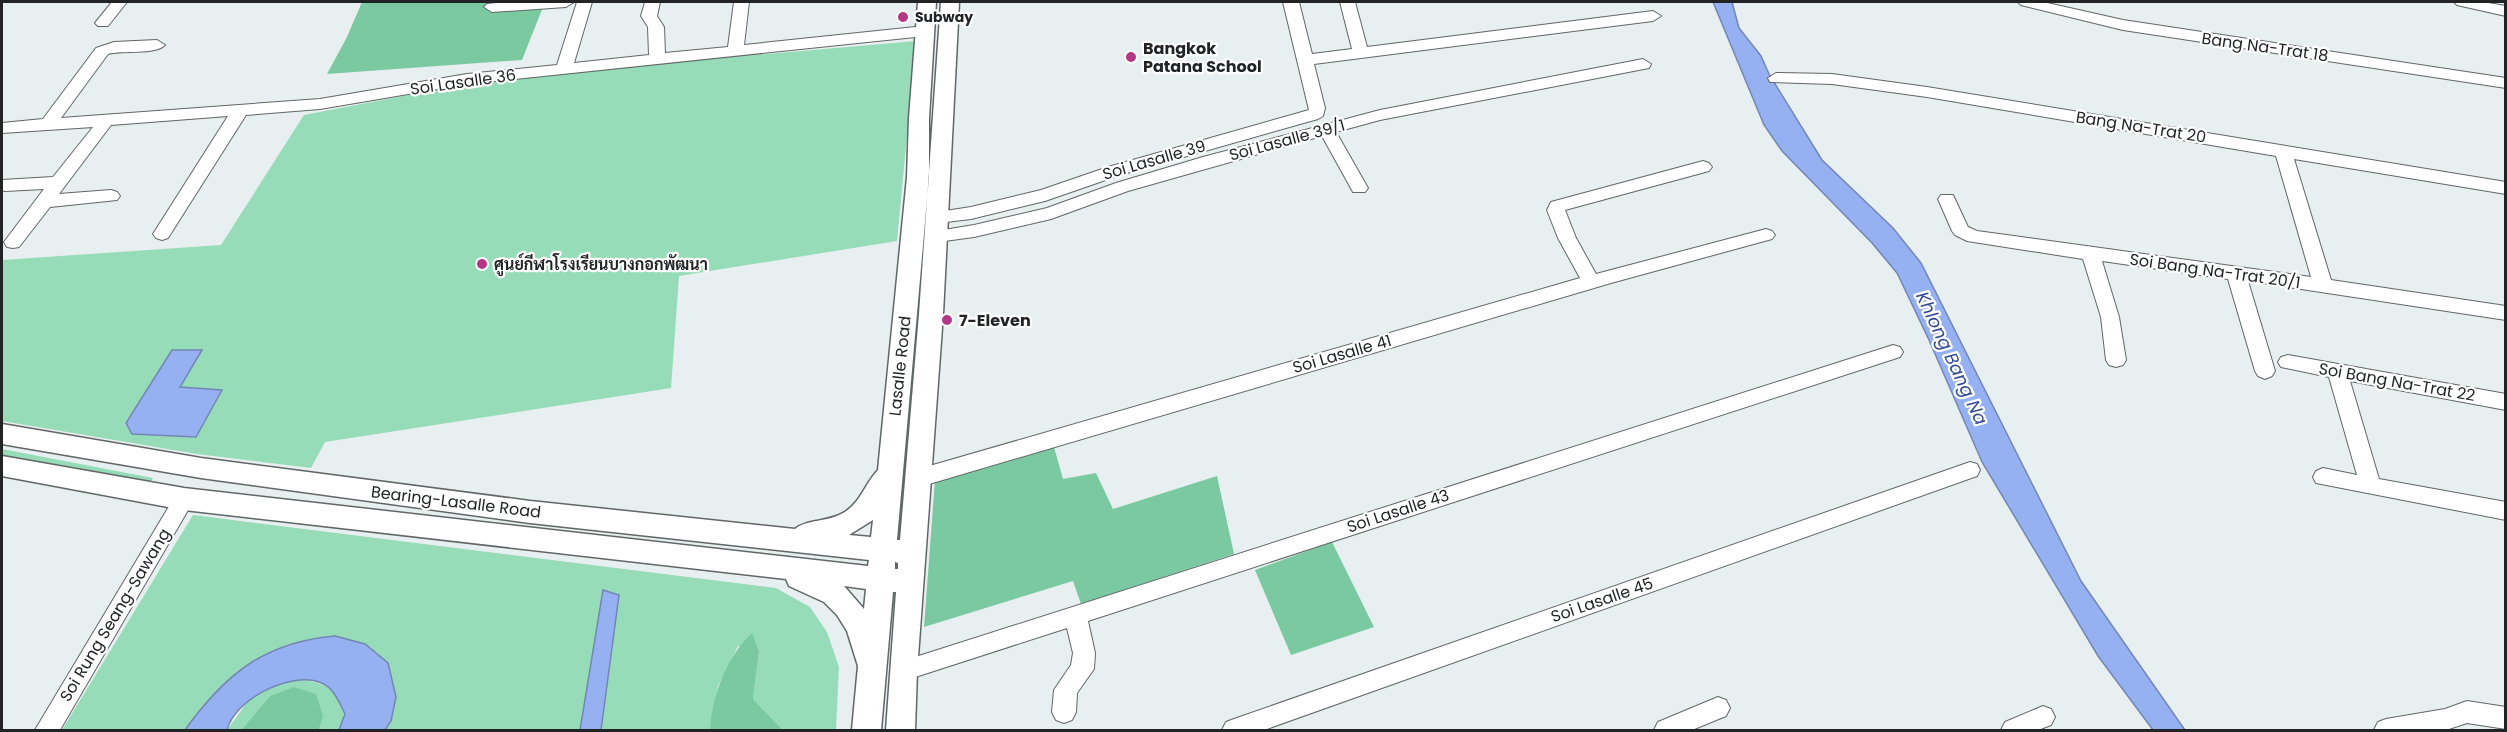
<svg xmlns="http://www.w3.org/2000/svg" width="2507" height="732" viewBox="0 0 2507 732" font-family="Poppins,Sarabun,sans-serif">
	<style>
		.green { fill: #97dcb8 }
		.forest { fill: #7bc9a1 }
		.water { fill: #96b1f1; stroke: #7386b4; stroke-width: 1.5 }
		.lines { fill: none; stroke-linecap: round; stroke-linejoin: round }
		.minor-casing { stroke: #616667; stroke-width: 2 }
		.tertiary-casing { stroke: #616667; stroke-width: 3 }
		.minor { fill: #fff; fill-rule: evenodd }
		.tertiary { fill: #fff; fill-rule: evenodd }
		.poi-dot { fill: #b63785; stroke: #fff; stroke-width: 2 }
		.labels { text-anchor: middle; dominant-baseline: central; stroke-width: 4.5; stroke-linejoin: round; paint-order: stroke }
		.far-poi-label { font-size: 14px; font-weight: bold; fill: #212324; stroke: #fff; text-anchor: start }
		.street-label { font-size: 16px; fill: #212324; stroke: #fff }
		.poi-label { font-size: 16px; font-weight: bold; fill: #212324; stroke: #fff; text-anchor: start }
		.water-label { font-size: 18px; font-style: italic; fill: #324b96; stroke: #fff }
	</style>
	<rect width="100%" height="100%" fill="#e8eff0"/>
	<g class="green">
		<path d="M916 41 897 241 679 276 671 388 325 442 311 468 197 454 2 421V260L221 245 304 115 465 84 563 72Z"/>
		<path d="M2 449 153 478 150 483 2 457Z"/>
		<path d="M193 515 776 588 810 607 827 632 839 667 836 730H783L753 699 759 652 738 646 718 686 710 730H601L619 595 603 590 580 730H385L391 721 388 664 235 676 203 706 185 730H62Z"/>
		<path d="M297 679C327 683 333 687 345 714L339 730H319L323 716 270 696 241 730H227L248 701 271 687Z"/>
	</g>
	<g class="forest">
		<path d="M362 2H545L522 60 327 74 347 37Z"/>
		<path d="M1054 447 1063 479 1096 473 1113 509 1217 476 1234 554 1081 604 1073 581 924 627 935 480Z"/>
		<path d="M1332 542 1374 627 1291 655 1255 570Z"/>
		<path d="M752 633 759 652 753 699 783 730H710C712 696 726 657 752 633Z"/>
		<path d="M294 687 316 694 323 716 319 730H241L270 696Z"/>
	</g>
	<g class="water">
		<path d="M1713 2H1732L1739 28 1761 56 1769 74 1822 160 1893 228 1921 263 2081 581 2185 730H2153L2098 656 1982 462 1929 340 1897 273 1872 243 1782 151 1764 125Z"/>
		<path d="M172 350H202L180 387 222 390 196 437 132 434 126 423Z"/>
		<path d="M603 590 619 595 601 730H580Z"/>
		<path d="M335 636 365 644 388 663 396 697 391 721 385 730H339L345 714C339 702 334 687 319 682 289 672 235 699 227 730H185C225 674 265 642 335 636Z"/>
	</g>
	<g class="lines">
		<g class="minor-casing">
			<g id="minor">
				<path d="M112 2H127L108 26H98L95 23Z"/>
				<path d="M506 2H574L566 7 492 12 484 7 487 4Z"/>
				<path d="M577 2H592L574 63 649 55 648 27 641 16 645 2H660L657 16 664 27 665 53 728 47 734 2H749L744 45 925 26 933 31 925 36 467 84 320 109 246 115 168 238 162 240 156 238 153 234 228 116 111 125 59 194 111 190 117 192 120 196 117 200 50 207 19 247 13 248 7 247 4 242 44 189 5 191 2 190V180L53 177 93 127 2 133V123L43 119 96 48 114 42 157 40 165 45C156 55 122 50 108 54L61 118 320 99 467 74 557 65Z"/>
				<path d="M1283 2H1299L1312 54 1352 49 1340 2H1355L1367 47 1653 11 1661 16 1653 21 1314 64 1325 108 1323 116 1318 119 1120 175 1045 201 971 219 938 223 932 221 929 217 932 213 971 207 1041 190 1108 167 1309 110Z"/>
				<path d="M2018 2H2043L2123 20 2506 78V88L2123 30 2021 5Z"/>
				<path d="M2454 2H2482L2506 6V16L2457 5Z"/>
				<path d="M1643 59 1651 64 1649 68 1380 120 1336 132 1368 188 1365 192H1353L1322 136 1128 191 1051 219 974 237 937 242 931 240 928 236 931 232 974 225 1047 208 1116 183 1203 157 1380 110Z"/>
				<path d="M1776 73 1832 74 1927 87 2506 182V194L2294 159 2331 280 2506 306V320L2248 281 2275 371 2272 376 2265 379 2258 376 2255 371 2228 279 2102 261 2119 317 2126 360 2123 365 2116 367 2109 365 2106 360 2101 317 2083 259 1967 241 1955 235 1952 231 1938 199 1941 195H1953L1968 227 1977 231 2311 277 2276 156 1927 97 1832 84 1770 82 1768 78Z"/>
				<path d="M1703 161 1709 163 1712 167 1709 171 1565 210 1576 238 1596 274 1766 229 1772 231 1775 235 1772 239 1611 283 919 487 912 484 909 478 912 472 919 469 1580 278 1558 238 1547 210 1551 202Z"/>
				<path d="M1893 345 1900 347 1903 352 1900 357 1088 621 1095 653 1094 669 1077 693 1076 712 1072 720 1064 723 1056 720 1052 712 1054 690 1071 665 1073 653 1067 628 903 681 895 678 891 671 895 664 903 661Z"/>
				<path d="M2288 355 2506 394V410L2350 381 2379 479 2506 502V520L2316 483 2313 477 2316 471 2323 468 2357 475 2329 377 2281 367 2278 362 2281 357Z"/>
				<path d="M1970 462 1977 464 1980 470 1977 476 1264 730H1222L1226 722 1234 719Z"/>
				<path d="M184 490 191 493 195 499 191 505 60 730H35L177 493Z"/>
				<path d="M1718 697 1726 700 1730 708 1726 716 1692 730H1654L1658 722Z"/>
				<path d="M2467 701 2506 707V729L2467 723 2446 730H2374L2378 722 2386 719 2445 709Z"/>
				<path d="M2043 706 2051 709 2055 717 2051 725 2038 730H2001L2005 722Z"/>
			</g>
		</g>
		<g class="tertiary-casing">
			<path id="tertiary" d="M918 2H936L929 118V177L897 540H900L919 314 941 2H959L943 314 917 671 915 730H886L896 592H893L881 730H852L858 666 847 631 837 615 824 602 789 586 786 579 184 510 2 476V456L184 488 868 566 869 560 530 523 201 478 2 444V424L201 458 530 501 795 529C807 519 828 522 843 513 861 503 865 483 878 470L907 177 909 118ZM873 520 871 537 849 535ZM895 562 898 563V569H895ZM844 586 866 589 864 609Z"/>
		</g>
		<use href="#minor" class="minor"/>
		<use href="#tertiary" class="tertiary"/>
	</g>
	<g class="poi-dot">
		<circle cx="903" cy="17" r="6"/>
		<circle cx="1131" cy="57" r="6"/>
		<circle cx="482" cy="264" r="6"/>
		<circle cx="947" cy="320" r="6"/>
	</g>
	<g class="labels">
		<g class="far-poi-label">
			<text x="915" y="17">Subway</text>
		</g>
		<g class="street-label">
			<text transform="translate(2265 47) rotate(8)">Bang Na-Trat 18</text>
			<text transform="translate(463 82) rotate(-8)">Soi Lasalle 36</text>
			<text transform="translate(2141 127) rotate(9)">Bang Na-Trat 20</text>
			<text transform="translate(1287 140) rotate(-15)">Soi Lasalle 39/1</text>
			<text transform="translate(1154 160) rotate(-16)">Soi Lasalle 39</text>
			<text transform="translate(2215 271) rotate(8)">Soi Bang Na-Trat 20/1</text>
			<text transform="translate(1342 354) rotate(-16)">Soi Lasalle 41</text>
			<text transform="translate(900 366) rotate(-84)">Lasalle Road</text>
			<text transform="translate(2397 382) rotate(10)">Soi Bang Na-Trat 22</text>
			<text transform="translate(456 502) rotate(7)">Bearing-Lasalle Road</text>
			<text transform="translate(1398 511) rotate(-18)">Soi Lasalle 43</text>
			<text transform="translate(1602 600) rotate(-19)">Soi Lasalle 45</text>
			<text transform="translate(115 615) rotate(-59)">Soi Rung Seang-Sawang</text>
		</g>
		<g class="poi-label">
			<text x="1143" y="48">Bangkok<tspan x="1143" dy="18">Patana School</tspan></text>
			<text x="494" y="264">ศูนย์กีฬาโรงเรียนบางกอกพัฒนา</text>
			<text x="959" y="320">7-Eleven</text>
		</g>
		<g class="water-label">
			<text transform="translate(1952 358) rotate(65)">Khlong Bang Na</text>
		</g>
	</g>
	<rect width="2507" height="732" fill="none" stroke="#212324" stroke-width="6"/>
</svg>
